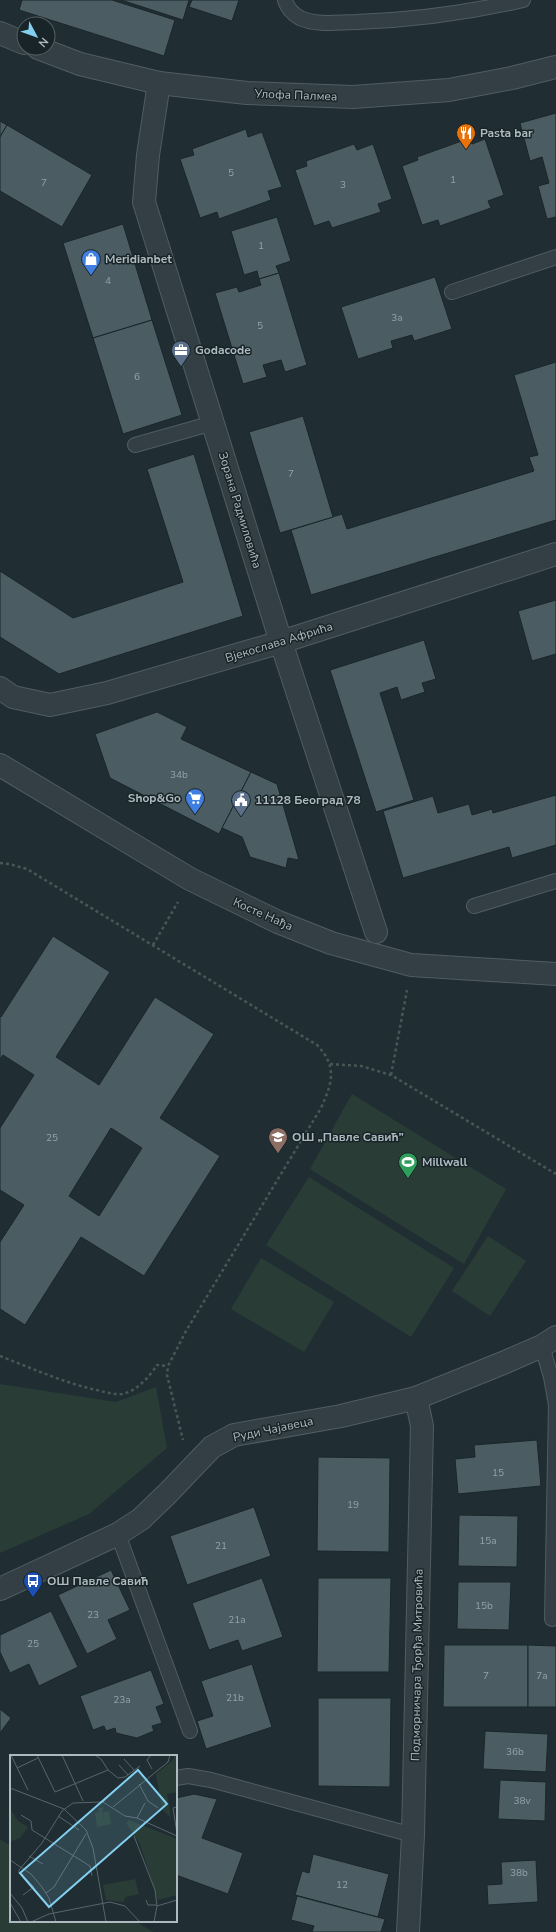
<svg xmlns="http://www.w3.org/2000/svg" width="556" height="1932" viewBox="0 0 556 1932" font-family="'Nunito Sans',sans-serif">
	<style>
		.green { fill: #293d36 }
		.building { fill: #4b5c62; stroke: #1a262a; fill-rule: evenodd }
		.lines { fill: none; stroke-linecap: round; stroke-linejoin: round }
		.service-casing { stroke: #505d62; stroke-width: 16 }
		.minor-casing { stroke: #505d62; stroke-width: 24 }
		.tertiary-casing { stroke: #505d62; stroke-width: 24 }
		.path { stroke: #465855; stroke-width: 2.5; stroke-dasharray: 3 3; stroke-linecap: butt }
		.service { stroke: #333f44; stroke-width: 14 }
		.minor { stroke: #333f44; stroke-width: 22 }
		.tertiary { stroke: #333f44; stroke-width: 22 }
		.labels { text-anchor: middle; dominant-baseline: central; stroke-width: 3; stroke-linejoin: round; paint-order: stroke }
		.number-label { font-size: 10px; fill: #94a3a9 }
		.street-label { font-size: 12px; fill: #adbbc1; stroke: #192428 }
		.poi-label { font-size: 12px; font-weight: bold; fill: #adbbc1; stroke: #192428; text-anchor: start }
		.inset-road { fill: none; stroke: #58666c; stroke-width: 1 }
		.view { fill: #83cff0; fill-opacity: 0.15; stroke: #83cff0; stroke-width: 2 }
		.inset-edge { fill: none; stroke: #adbbc1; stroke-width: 2 }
	</style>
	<rect width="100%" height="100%" fill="#202e33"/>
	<g class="green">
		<path d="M352 1094 506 1189 464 1264 310 1169Z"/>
		<path d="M309 1177 454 1268 411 1337 266 1245Z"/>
		<path d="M488 1236 526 1261 490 1316 452 1291Z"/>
		<path d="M261 1258 334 1302 304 1352 231 1309Z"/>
		<path d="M0 1384 116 1402 156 1387 167 1448 89 1514 0 1553Z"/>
		<path d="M0 1839 11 1846V1921H135L153 1932H0Z"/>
	</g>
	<g class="building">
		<path d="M22 0H112L175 20 164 56 19 10Z"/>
		<path d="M121 0H189L183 20Z"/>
		<path d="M192 0H239L232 21 189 7Z"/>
		<path d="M556 113V217L547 219 538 186 549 183 542 157 530 161 520 123Z"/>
		<path d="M0 121 7 125 0 137Z"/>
		<path d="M7 125 92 175 62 227 0 191V137Z"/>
		<path d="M246 129 248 137 262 132 282 187 268 191 271 200 219 219 217 212 200 218 180 159 194 155 192 149Z"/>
		<path d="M470 138 472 144 485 139 504 195 488 201 491 208 440 226 438 220 422 225 402 166 418 160 417 157Z"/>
		<path d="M354 144 357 150 373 144 392 199 378 204 381 212 332 228 329 221 314 226 295 170 307 166 306 161Z"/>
		<path d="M277 217 291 261 276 266 279 273 259 279 257 271 244 275 231 231Z"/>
		<path d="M123 224 152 320 93 338 63 243Z"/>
		<path d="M279 273 307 365 285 372 281 360 263 365 267 377 243 384 215 293 237 287 239 292 261 285 259 279Z"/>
		<path d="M435 277 452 329 414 341 412 335 391 341 393 348 358 359 341 307Z"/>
		<path d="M152 320 182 415 123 434 93 338Z"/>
		<path d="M556 362V520L311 595 291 530 342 514 347 529 534 471 529 457 538 455 514 375Z"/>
		<path d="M303 416 333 517 280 533 249 432Z"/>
		<path d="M194 454 243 616 59 674 0 637V571L73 618 183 582 147 469Z"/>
		<path d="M556 600V654L532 661 518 611Z"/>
		<path d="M424 640 436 679 422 683 425 692 401 700 397 687 380 693 414 800 376 812 330 670Z"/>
		<path d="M157 712 187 727 181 739 251 772 219 834 110 778 95 734Z"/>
		<path d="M251 772 277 784 299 860 288 858 286 868 250 857 242 837 222 828Z"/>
		<path d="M556 795V845L512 858 509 847 403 878 383 811 433 796 438 813 469 804 472 815 492 809 493 813Z"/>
		<path d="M53 936 110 972 56 1057 99 1085 155 997 214 1034 160 1118 220 1156 144 1276 81 1237 25 1325 0 1309V1242L24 1205 0 1190V1128L34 1075 3 1055 0 1059V1016L1 1017ZM111 1128 142 1148 99 1216 69 1196Z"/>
		<path d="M537 1440 541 1486 458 1494 455 1459 475 1457 474 1445Z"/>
		<path d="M318 1457 390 1458 389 1552 317 1551Z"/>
		<path d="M254 1507 271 1556 187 1585 170 1536Z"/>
		<path d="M459 1515 518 1516 517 1567 458 1566Z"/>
		<path d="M111 1570 130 1610 108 1620 117 1639 87 1654 58 1595Z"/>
		<path d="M262 1578 283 1637 242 1651 238 1640 209 1650 192 1603Z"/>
		<path d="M318 1578H391L389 1672H317Z"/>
		<path d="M458 1582H511L509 1630 457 1629Z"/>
		<path d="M51 1611 78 1667 39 1686 29 1664 10 1673 0 1652V1635Z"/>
		<path d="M444 1645H528V1707H443Z"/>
		<path d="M528 1645 556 1646V1707H528Z"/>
		<path d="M252 1664 272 1727 206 1749 197 1721 213 1716 201 1681Z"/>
		<path d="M151 1670 164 1704 156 1707 162 1723 152 1726 154 1731 137 1738 116 1733 115 1728 106 1731 104 1726 93 1730 80 1696Z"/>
		<path d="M318 1698H391L390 1787 318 1786Z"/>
		<path d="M0 1709 11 1718 0 1733Z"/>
		<path d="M485 1731 548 1734 546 1772 483 1769Z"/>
		<path d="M500 1780 546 1782 545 1821 498 1819Z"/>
		<path d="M194 1794 217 1799 202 1838 243 1853 228 1894 176 1875V1798Z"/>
		<path d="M313 1854 389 1874 378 1917 295 1895 302 1871 309 1873Z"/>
		<path d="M536 1860 538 1902 488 1905 487 1885 502 1884 501 1862Z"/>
		<path d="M297 1896 385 1919 381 1932H312L314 1926 291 1920Z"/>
	</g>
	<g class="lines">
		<g class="service-casing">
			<g id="service">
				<path d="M285 0C287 7 293 14 300 18 318 26 339 22 357 22 415 20 467 13 523 0"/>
				<path d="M452 292 556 257"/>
				<path d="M135 445 213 423"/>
				<path d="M474 906 556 881"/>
				<path d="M542 1346 551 1377 556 1405 552 1619"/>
				<path d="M118 1534 190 1731"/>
				<path d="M176 1778 188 1776 211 1780 413 1835"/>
			</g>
		</g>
		<g class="minor-casing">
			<g id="minor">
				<path d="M0 33 24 43"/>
				<path d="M38 48 80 64 159 83 247 93 353 97 449 90 512 78 556 67"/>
				<path d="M159 83 148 155 144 202 281 642 376 932"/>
				<path d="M0 688 13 697 50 705 107 693 281 642 556 554"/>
				<path d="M0 1589 118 1534 141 1519 167 1494 212 1447 234 1435 341 1416 416 1398 503 1363 542 1346 556 1337"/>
				<path d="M408 1932 413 1835 422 1426 416 1398"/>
			</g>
		</g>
		<g class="tertiary-casing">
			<path id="tertiary" d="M0 765 190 879 278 922 331 943 411 965 556 974"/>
		</g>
		<g class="path">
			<path d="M0 863 9 864 27 869 317 1045C338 1067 332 1083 321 1108L186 1331 168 1366 167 1375 183 1440"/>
			<path d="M153 945 178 902"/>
			<path d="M330 1064 361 1066 391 1075 556 1174"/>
			<path d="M391 1075 407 990"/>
			<path d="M0 1356C31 1368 60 1381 92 1389 102 1391 112 1395 122 1394 136 1392 150 1376 157 1365L168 1366"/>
		</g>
		<use href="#service" class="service"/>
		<use href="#minor" class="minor"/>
		<use href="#tertiary" class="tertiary"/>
	</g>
	<defs>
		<g id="restaurant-pin" transform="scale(1)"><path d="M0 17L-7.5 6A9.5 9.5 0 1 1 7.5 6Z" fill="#e8710a" stroke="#192428"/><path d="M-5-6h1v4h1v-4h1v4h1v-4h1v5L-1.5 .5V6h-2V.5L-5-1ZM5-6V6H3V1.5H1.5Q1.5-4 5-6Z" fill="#fff"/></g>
		<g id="shop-pin" transform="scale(1)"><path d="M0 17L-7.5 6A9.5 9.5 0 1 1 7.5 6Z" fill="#3f7fe0" stroke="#192428"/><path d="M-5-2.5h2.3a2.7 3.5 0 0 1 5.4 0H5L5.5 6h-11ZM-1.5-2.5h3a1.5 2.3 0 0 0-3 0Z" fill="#fff"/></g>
		<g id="office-pin" transform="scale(1)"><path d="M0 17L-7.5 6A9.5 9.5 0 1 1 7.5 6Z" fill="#5c6f8a" stroke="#192428"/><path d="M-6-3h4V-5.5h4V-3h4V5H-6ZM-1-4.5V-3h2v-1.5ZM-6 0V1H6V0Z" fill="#fff"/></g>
		<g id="supermarket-pin" transform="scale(1)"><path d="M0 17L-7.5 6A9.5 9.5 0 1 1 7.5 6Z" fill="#3f7fe0" stroke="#192428"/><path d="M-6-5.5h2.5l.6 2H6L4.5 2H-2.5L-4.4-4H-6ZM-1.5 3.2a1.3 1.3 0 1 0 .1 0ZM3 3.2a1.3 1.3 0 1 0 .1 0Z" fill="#fff"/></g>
		<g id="civic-pin" transform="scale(1)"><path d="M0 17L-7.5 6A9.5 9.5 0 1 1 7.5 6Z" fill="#5c6f8a" stroke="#192428"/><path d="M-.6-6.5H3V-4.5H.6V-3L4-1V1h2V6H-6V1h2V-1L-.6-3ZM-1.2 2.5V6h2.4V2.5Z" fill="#fff"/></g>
		<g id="school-pin" transform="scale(1)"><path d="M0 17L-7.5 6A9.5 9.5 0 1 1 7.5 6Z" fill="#8d6e63" stroke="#192428"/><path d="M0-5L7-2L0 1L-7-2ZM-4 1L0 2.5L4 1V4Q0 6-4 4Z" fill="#fff"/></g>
		<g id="stadium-pin" transform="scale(1)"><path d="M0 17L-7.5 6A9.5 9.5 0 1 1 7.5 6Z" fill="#2e9e5b" stroke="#192428"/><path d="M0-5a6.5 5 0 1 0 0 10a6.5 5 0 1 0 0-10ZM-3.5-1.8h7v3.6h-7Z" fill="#fff"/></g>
		<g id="bus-pin" transform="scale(1)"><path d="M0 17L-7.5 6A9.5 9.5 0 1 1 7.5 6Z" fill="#1a4fb4" stroke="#192428"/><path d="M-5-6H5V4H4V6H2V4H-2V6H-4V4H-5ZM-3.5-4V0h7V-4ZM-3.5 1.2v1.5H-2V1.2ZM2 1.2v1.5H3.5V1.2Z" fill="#fff"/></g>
	</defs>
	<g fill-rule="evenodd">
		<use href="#restaurant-pin" x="466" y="133"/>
		<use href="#shop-pin" x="91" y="259"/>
		<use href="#office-pin" x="181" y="350"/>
		<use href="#supermarket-pin" x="195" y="798"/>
		<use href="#civic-pin" x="241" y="800"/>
		<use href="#school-pin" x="278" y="1137"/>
		<use href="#stadium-pin" x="408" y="1162"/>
		<use href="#bus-pin" x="33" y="1581"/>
	</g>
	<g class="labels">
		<g class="number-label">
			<text x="231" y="173">5</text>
			<text x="453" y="180">1</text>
			<text x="44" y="183">7</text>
			<text x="343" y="185">3</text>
			<text x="261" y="246">1</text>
			<text x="108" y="281">4</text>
			<text x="397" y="318">3a</text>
			<text x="260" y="326">5</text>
			<text x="137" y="377">6</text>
			<text x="291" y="474">7</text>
			<text x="179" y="775">34b</text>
			<text x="52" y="1138">25</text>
			<text x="498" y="1473">15</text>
			<text x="353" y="1505">19</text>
			<text x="488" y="1541">15a</text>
			<text x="221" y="1546">21</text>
			<text x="484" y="1606">15b</text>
			<text x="93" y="1615">23</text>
			<text x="237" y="1620">21a</text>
			<text x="33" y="1644">25</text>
			<text x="486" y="1676">7</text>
			<text x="542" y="1676">7a</text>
			<text x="235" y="1698">21b</text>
			<text x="122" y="1700">23a</text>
			<text x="515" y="1752">36b</text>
			<text x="522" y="1801">38v</text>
			<text x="519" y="1873">38b</text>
			<text x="342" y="1885">12</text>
		</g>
		<g class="street-label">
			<text transform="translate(296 95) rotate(2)">Улофа Палмеа</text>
			<text transform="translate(240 510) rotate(73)">Зорана Радмиловића</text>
			<text transform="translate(279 642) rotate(-17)">Вјекослава Афрића</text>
			<text transform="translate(263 914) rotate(24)">Косте Нађа</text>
			<text transform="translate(273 1429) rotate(-12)">Руди Чајавеца</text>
			<text transform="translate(417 1665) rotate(-89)">Подморничара Ђорђа Митровића</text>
		</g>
		<g class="poi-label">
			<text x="480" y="133">Pasta bar</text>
			<text x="105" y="259">Meridianbet</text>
			<text x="195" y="350">Godacode</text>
			<text x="181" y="798" text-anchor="end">Shop&amp;Go</text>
			<text x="255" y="800">11128 Београд 78</text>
			<text x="292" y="1137">ОШ „Павле Савић”</text>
			<text x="422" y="1162">Millwall</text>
			<text x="47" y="1581">ОШ Павле Савић</text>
		</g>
	</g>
	<g transform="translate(10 1755)">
		<rect width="167" height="167" fill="#202e33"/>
		<path d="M164 0H167V37L157 39 161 63 152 54 146 19 163 5ZM94 52 92 56 94 68 93 57 99 56 101 69 87 72 85 58 89 57 88 53ZM0 54 8 66 18 72 10 83 0 87ZM119 65 167 84V140L148 145 130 89 116 68ZM125 124 129 139 116 142 113 147 96 145 93 130Z" fill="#293d36"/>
		<path class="inset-road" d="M1 0 18 35M27 0 45 37 98 15M52 0 73 46M85 0 91 4 98 15 108 23 115 22 130 11M141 0 137 5 142 14M114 4 124 15M109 10 118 20M7 13 28 3M129 29 138 46 148 53M0 33 54 54 76 75 83 93 96 167M93 47 109 32M103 52 158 7 160 0M11 60 21 66 22 75 80 111 82 121M48 61 69 75M127 63 135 48M167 78 163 53 167 52M124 81 145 135 147 151 144 167M19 101 33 109M0 105 21 119 32 132 39 143 46 167M0 138 12 153 18 167M36 138 44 132 76 79M13 140 24 132 9 118V115L32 88 52 56 63 48 93 47 115 61 127 63 167 81M136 145 138 150H147M0 148 11 167M147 151 167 145M21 167 39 159 100 147 115 151 130 167"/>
		<path class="view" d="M128 15 157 49 39 152 10 118Z"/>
		<rect width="167" height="167" class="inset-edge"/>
	</g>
	<g transform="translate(36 36) rotate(131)"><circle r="19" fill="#192428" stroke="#546065"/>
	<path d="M0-3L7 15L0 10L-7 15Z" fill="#83cff0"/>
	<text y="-6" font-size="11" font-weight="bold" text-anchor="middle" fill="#adbbc1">N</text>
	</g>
</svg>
